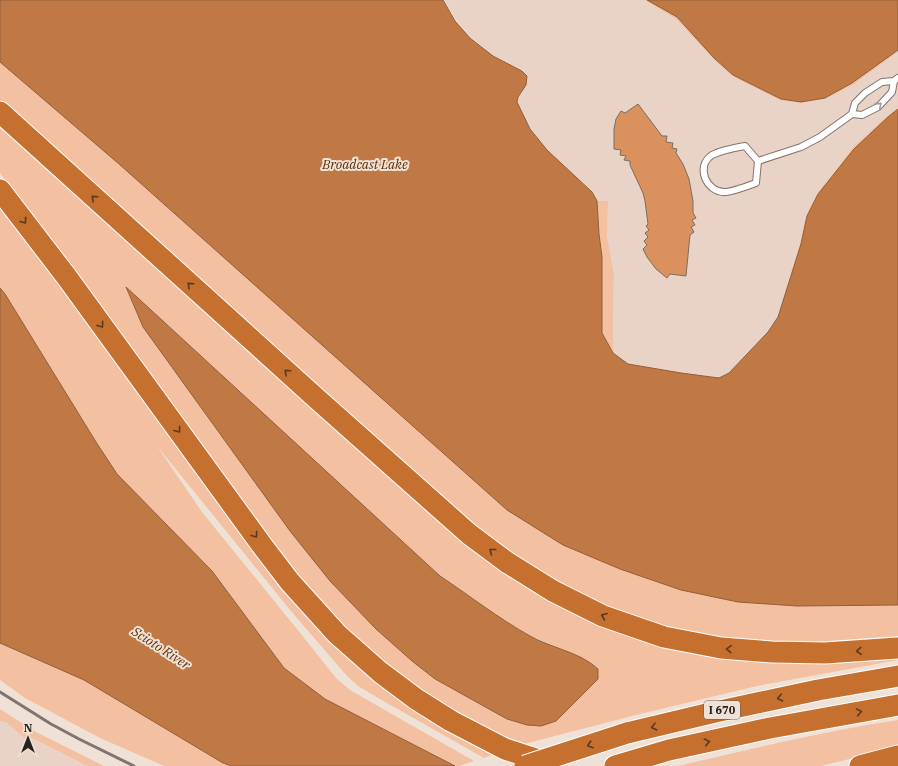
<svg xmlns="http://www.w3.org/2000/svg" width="898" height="766" viewBox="0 0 898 766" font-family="'IBM Plex Serif',serif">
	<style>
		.built { fill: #e9d3c6 }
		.green { fill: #f3c1a1; fill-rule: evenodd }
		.water { fill: #c07844; stroke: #935e39 }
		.building { fill: #db915d; stroke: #7b6d65 }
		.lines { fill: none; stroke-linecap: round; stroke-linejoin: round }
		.service-casing { stroke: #81736b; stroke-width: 8 }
		.motorway-casing { stroke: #fff; stroke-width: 23 }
		.service { stroke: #fff; stroke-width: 6 }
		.motorway { stroke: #c5702f; stroke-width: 21 }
		.rail { stroke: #7f756e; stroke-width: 3 }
		.motorway-bridge-casing { stroke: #fff; stroke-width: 23; stroke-linecap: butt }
		.motorway-bridge { stroke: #c5702f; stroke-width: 21 }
		.oneway { stroke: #9f9c9a }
		.oneway2 { stroke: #583a24 }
		.labels { text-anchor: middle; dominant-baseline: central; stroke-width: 4; stroke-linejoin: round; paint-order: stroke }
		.shield { fill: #f0e1d7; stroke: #655c56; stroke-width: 1 }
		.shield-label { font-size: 11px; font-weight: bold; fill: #29231f }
		.water-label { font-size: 13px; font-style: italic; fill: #5b2c02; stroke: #f0e1d7 }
	</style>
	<rect width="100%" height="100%" fill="#f0e1d7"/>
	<g class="built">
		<path d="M444 0H644L676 19 713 59 780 100 801 103 825 99 853 85 898 52V108L887 116 806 216 800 243 778 317 768 332 729 373 719 378 628 364 613 353V318L614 274 607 236 608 201H597L592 192 547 150 530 129 517 102 518 97 526 85 527 76 523 70 493 55 471 37 456 20Z"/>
		<path d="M0 721 6 722 29 742 32 738 87 766H0Z"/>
	</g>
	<g class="green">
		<path d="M644 0H647L677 17 714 58 733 75 825 98 852 83 898 50V52L853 85 825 99 801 103 780 100 732 76 713 59 676 19Z"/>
		<path d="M0 62 119 164 507 510 563 545 620 569 738 602 797 606 898 605V636L813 642H765L726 638 691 632 657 624 613 610 544 576 460 517 0 102Z"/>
		<path d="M898 108V109L888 117 807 217 801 244 778 317 768 332 729 374 719 378 681 373 628 364 613 353 602 333V257L599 234 597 201H608L607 236 614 274 613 318V353L628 364 719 378 729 373 768 332 778 317 800 243 806 216 818 194 853 147 887 116Z"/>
		<path d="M0 128 436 520C468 546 499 571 534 592 561 608 591 620 620 632L898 656V660L757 686 632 716 524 744 487 728 456 712 416 687 383 663 355 638 297 575 209 458 89 293 0 173ZM126 288 440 576 493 613 530 636 576 655 593 664 598 679 583 693 507 719 434 679 412 661 376 629 330 581 290 531 143 327Z"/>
		<path d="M0 205 90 327 241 534 283 589 497 753 484 758 378 698 358 686 347 676 290 610 157 446 202 512 301 634 336 678 350 690 474 761 460 766H455L325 699 284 668 212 571 117 474 96 442 5 294 0 288Z"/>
		<path d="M0 643 84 680 223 763 231 766H164L100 738 25 698 0 680Z"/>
		<path d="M0 709 36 732 104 766H87L32 738 29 742 6 722 0 721Z"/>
		<path d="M898 720V747L821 766H678C751 749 824 731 898 720Z"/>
	</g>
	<g class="water">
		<path d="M0 0H443L455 21 470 38 493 56 522 71 527 76 526 85 518 97 517 102 530 129 547 150 592 192 597 201 599 234 602 257V333L613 353 628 364 681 373 719 378 729 373 768 332 778 317 801 244 807 216 818 194 854 149 888 117 898 109V605L797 606 738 602 681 590 620 569 563 545 507 510 119 164 0 62Z"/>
		<path d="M647 0H898V50L852 83 825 98 801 102 781 99 733 75 714 58 677 17Z"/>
		<path d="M126 287 440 576C470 596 498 618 530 636 551 648 580 652 598 669V679L556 721 541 726 527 725 507 719 435 679 412 661 376 629 330 581 290 531 143 327Z"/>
		<path d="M0 288 5 294 96 442 117 474 212 571 284 668 325 699 455 766H231L223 763 84 680 0 643Z"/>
	</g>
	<path class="building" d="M638 104 662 136H667L666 142 673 143 672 148 677 149 676 153 683 164 689 179 693 201V213L696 218 692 220 695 225 691 227 694 232 690 235 686 276 670 274 667 278 656 269 647 257 643 249 647 245 644 241 648 237 645 233 649 230 646 226 648 224 645 201 643 193 630 165V161L624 160 626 156 620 155 621 150 614 149V129L616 119 621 111 625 113Z"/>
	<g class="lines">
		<g class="service-casing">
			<g id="service">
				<path d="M852 114 862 115 878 107 892 92 894 81"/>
				<path d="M745 146 758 161 756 183C748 186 734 191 726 192 706 193 695 166 712 155 722 150 734 148 745 146Z"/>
				<path d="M758 161 801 147 820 137 852 114 855 103 865 93 882 82 894 81 898 78"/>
			</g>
		</g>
		<g class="motorway-casing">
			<g id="motorway">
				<path d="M0 112 316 398 469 534 508 563 553 591 603 616 664 637 721 648 772 652 825 653 898 648"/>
				<path d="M0 190 66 276 261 544 290 582 337 634 380 672 416 699 451 721 505 749 551 764"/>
				<path d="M627 733 715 712 818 690 898 676"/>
				<path d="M615 766 669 750 770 728 898 705"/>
				<path d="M860 766 898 756"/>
			</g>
		</g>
		<use href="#service" class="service"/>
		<use href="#motorway" class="motorway"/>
		<path class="rail" d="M0 692 51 724 79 739 134 766"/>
		<g class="motorway-bridge-casing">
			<path id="motorway-bridge" d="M525 766 627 733"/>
		</g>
		<use href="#motorway-bridge" class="motorway-bridge"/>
	</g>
	<defs><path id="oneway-chevron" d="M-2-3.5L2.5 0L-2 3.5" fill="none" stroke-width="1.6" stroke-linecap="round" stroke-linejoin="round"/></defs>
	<use class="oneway" href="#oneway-chevron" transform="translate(879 105) rotate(-40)"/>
	<g class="oneway2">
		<use href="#oneway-chevron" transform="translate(94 198) rotate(-138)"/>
		<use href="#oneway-chevron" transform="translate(24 221) rotate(53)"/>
		<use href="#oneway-chevron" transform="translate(190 285) rotate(-138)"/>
		<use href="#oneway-chevron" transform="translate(101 325) rotate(54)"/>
		<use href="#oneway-chevron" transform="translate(287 372) rotate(-138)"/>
		<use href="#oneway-chevron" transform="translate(178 430) rotate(54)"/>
		<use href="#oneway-chevron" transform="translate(255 535) rotate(54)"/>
		<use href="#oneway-chevron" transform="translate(492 551) rotate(-142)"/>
		<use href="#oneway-chevron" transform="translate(604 616) rotate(-158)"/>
		<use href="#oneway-chevron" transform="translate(729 649) rotate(-176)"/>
		<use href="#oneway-chevron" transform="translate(859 651) rotate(177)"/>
		<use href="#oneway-chevron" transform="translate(780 698) rotate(168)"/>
		<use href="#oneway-chevron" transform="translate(859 712) rotate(-10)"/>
		<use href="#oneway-chevron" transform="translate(654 727) rotate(166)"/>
		<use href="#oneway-chevron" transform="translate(707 742) rotate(-12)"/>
		<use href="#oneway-chevron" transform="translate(590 745) rotate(162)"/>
	</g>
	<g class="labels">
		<rect class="shield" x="704" y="701" width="36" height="18" rx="3"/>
		<g class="shield-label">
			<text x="722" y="710">I 670</text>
		</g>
		<g class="water-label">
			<text x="365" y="164">Broadcast Lake</text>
			<text transform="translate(161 648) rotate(33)">Scioto River</text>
		</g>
	</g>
	<g transform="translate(28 738)" stroke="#f0e1d7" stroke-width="3" paint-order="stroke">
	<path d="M0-3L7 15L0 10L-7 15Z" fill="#29231f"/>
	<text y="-6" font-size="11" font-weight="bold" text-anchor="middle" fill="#29231f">N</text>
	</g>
</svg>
